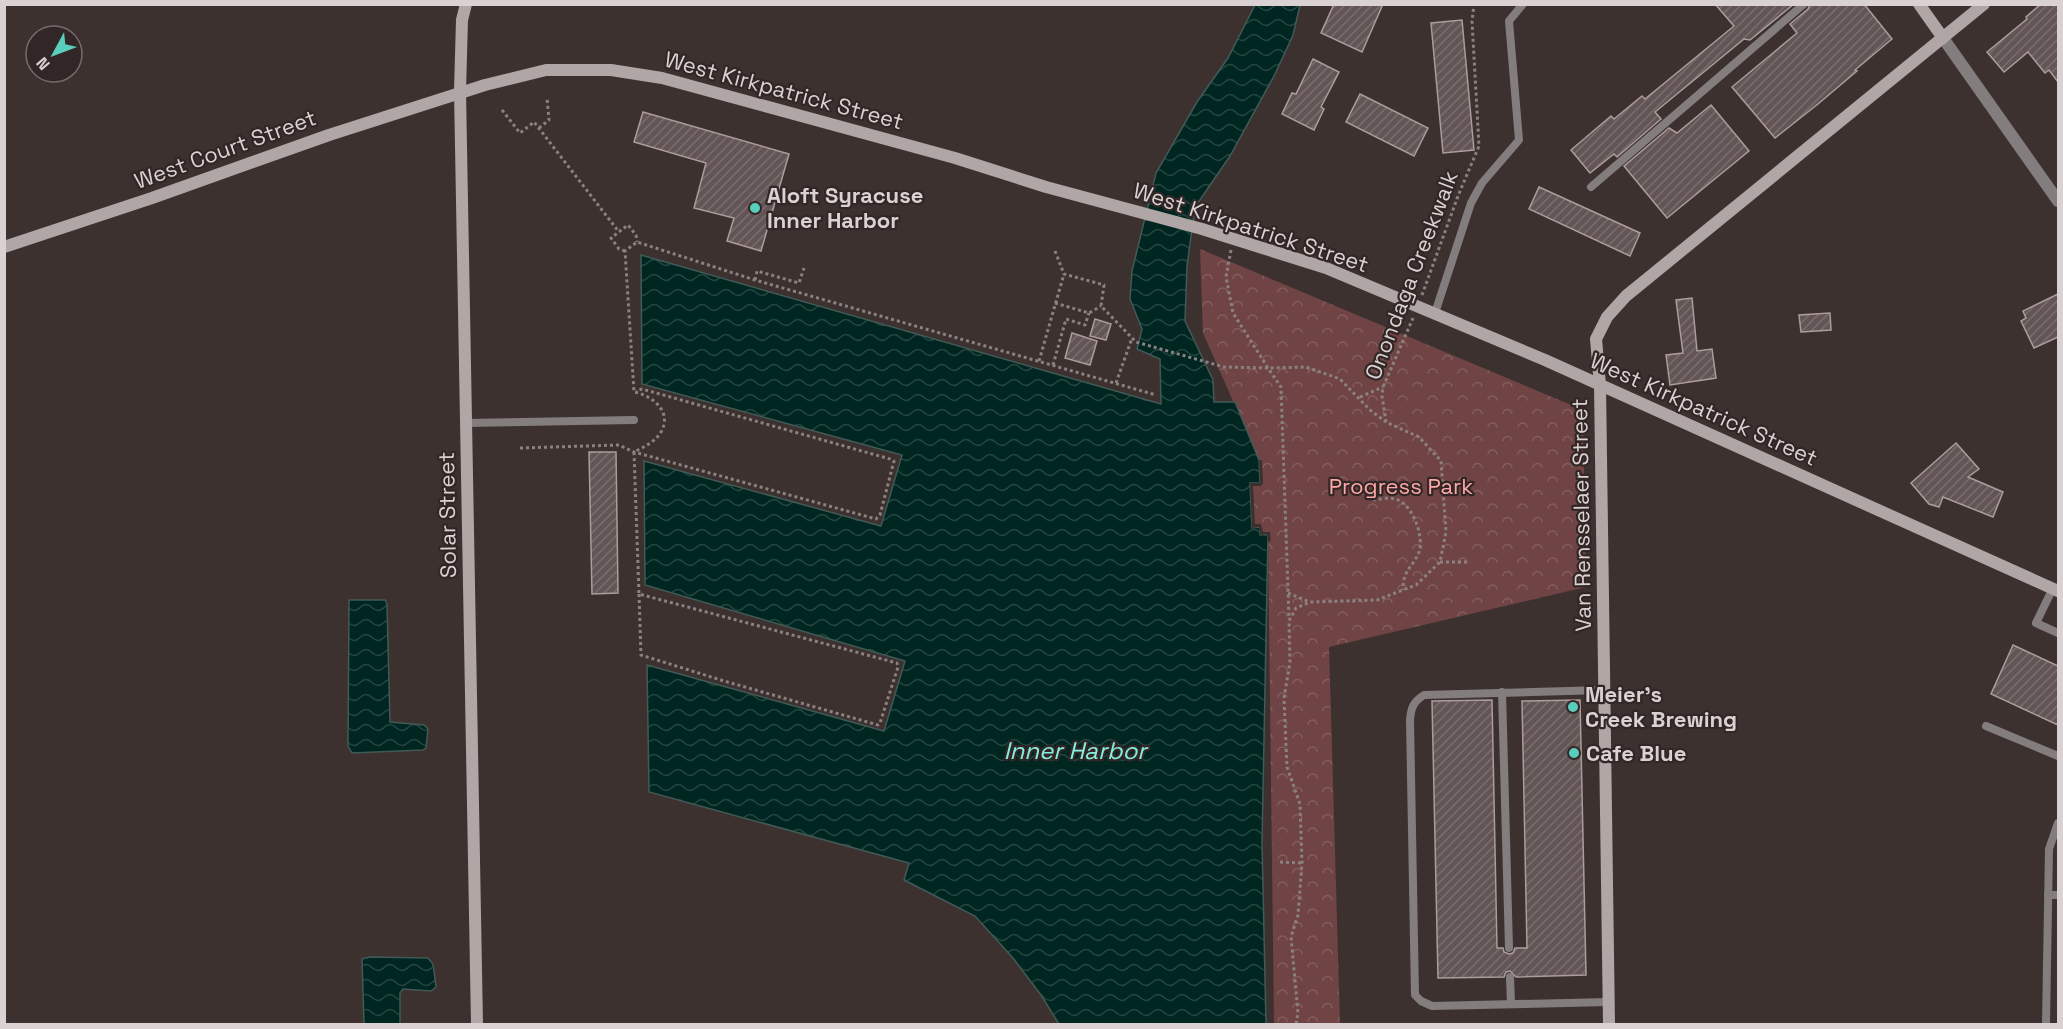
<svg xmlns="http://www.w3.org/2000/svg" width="2063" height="1029" viewBox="0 0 2063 1029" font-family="'Space Grotesk',sans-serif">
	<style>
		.park { fill: url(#park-crowns) }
		.water { fill: url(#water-waves); stroke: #415a56; stroke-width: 1.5 }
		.pier { fill: #3d3130 }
		.building { fill: url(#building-hatch); stroke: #ac9d9c; stroke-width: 1.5 }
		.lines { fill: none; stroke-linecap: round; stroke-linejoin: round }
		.path { stroke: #8b8181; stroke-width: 3; stroke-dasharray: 3 3; stroke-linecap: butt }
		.lane { stroke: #837d7d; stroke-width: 8 }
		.street { stroke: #837d7d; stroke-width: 12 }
		.secondary { stroke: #b0a6a5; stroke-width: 12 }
		.poi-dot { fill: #5acebd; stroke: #322726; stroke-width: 2 }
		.labels { text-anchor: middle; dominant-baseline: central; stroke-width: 4.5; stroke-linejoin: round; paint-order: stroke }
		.street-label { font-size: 22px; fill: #dad2d2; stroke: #322726 }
		.poi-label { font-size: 22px; font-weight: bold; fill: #dad2d2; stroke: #322726; text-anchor: start }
		.park-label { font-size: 22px; fill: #fda7a7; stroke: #322726 }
		.water-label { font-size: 24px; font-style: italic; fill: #85eede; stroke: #322726 }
	</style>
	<defs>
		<pattern id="park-crowns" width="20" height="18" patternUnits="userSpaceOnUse" patternTransform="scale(1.5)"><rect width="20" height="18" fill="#704444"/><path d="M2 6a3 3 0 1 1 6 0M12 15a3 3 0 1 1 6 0" fill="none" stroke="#845e5e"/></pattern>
		<pattern id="water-waves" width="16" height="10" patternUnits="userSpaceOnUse" patternTransform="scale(1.5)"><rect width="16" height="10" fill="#002621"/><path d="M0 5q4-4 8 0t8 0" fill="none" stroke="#254540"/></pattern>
		<pattern id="building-hatch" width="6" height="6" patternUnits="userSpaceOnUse" patternTransform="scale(1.5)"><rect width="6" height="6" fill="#635555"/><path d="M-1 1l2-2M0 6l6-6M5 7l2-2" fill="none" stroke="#796d6d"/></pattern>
	</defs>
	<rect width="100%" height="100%" fill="#3d3130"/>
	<path class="park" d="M1200 249 1583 410 1586 587 1329 647 1340 1024H1274L1268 535H1260L1252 528 1250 483 1259 460 1203 333Z"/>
	<g class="water">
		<path d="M1255 5H1300L1293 35 1274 76 1230 156 1195 207 1187 266 1185 321 1213 380 1214 402H1235L1259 460 1260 483H1250L1252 528 1260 527V535L1268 534 1262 842 1266 1024H1059L1041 995 1013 958 975 916 904 880 909 863 649 792 647 665 884 731 905 661 645 585 644 461 881 526 902 455 642 384 641 255 1161 404 1160 359 1137 349 1142 329 1130 299 1132 271 1156 173 1197 102 1228 58Z"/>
		<path d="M349 600H385L387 604 390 722 424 725 428 729 426 748 423 750 352 753 348 746Z"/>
		<path d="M370 957 428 958 433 964 436 987 431 991 403 989 400 993V1024H364L362 959Z"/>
	</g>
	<path class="pier" d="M1259 460H1262L1263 483 1261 486H1253L1255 524H1261L1263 532H1270L1271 541 1268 542 1267 534 1260 535 1259 527 1252 528 1250 483H1260Z"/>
	<g class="building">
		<path d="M1334 4H1383L1362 52 1321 33Z"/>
		<path d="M1715 4H1794L1750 40 1744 39 1655 112 1661 119 1617 157 1614 154 1590 173 1571 150 1611 116 1614 119 1642 96 1645 99 1734 26Z"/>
		<path d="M1810 4H1864L1892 39 1855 70 1857 71 1818 104 1775 138 1732 87 1797 33 1790 24 1808 9Z"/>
		<path d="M2041 4H2058V82L2049 70 2045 73 2028 52 2004 72 1987 52 2027 19 2026 17Z"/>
		<path d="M1462 20 1474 150 1443 153 1431 23Z"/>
		<path d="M1313 59 1339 72 1321 107 1324 109 1314 130 1282 114 1292 93 1296 94Z"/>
		<path d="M1360 94 1428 128 1414 156 1346 122Z"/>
		<path d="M1711 105 1749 151 1667 218 1624 166 1669 128 1677 133Z"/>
		<path d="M643 112 789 154 761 251 727 241 734 218 694 208 706 163 634 142Z"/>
		<path d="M1539 187 1640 233 1630 256 1529 209Z"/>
		<path d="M2058 294V337L2034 348 2021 321 2026 318 2023 311Z"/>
		<path d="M1692 298 1697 351 1712 349 1716 378 1670 385 1666 355 1683 353 1676 300Z"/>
		<path d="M1830 313 1831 330 1801 332 1799 315Z"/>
		<path d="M1095 319 1111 324 1106 340 1090 336Z"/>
		<path d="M1072 333 1097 341 1090 365 1065 358Z"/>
		<path d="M1956 443 1979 469 1968 477 2003 492 1993 517 1943 497 1939 507 1929 504 1911 483Z"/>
		<path d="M589 452H616L618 593 592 594Z"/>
		<path d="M2013 645 2058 666V725L1991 694Z"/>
		<path d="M1492 700 1497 948H1503L1504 952 1509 954 1513 953 1515 948H1527L1522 701 1580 700 1586 975 1516 977 1510 971 1506 972 1504 977 1438 978 1432 701Z"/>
	</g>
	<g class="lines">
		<g class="path">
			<path d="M502 110 520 133 534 122 619 232"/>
			<path d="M539 128 549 120 547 98"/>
			<path d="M1231 250 1226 277 1233 313 1268 368 1306 367 1340 379 1370 410 1386 422"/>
			<path d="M625 251 619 249 611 238 628 225 636 235 637 242"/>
			<path d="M1055 251 1064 274 1104 285 1101 306 1136 342 1224 367 1268 368 1281 387 1289 619"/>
			<path d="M755 280 757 271 799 283 804 268"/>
			<path d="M1422 295 1458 196 1479 146 1472 21 1474 4"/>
			<path d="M1055 303 1089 313 1101 306"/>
			<path d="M1039 361 1064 274"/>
			<path d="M1053 365 1066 319 1085 325 1089 313"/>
			<path d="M1116 383 1132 338"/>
			<path d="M1360 397 1383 387"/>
			<path d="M520 448 619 445 634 452 876 519 880 515 894 461 890 459 642 389 636 391"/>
			<path d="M1373 500C1381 499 1392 496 1400 501 1414 509 1424 537 1419 552 1412 569 1403 569 1403 590"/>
			<path d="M1440 562H1470"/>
			<path d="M1288 593 1310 602"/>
			<path d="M639 594 641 655 724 681 878 725 880 723 898 667 897 663 639 594 634 452C644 447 655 442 661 432 673 411 651 395 634 392L625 251 637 242 755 280 1156 395"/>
			<path d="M1280 862 1302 863"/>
			<path d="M1296 1024 1298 1013 1291 937 1298 915 1302 863 1300 804 1287 767 1284 698 1290 662 1289 621 1296 608 1310 602 1377 600 1416 585 1440 562 1446 532 1441 461 1419 437 1386 422 1382 396 1383 387 1413 318"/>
		</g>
		<g class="lane">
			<path d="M1591 187 1804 4"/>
			<path d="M1435 313 1471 203 1482 183 1519 140 1509 21 1523 4"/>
			<path d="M466 423 634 420"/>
			<path d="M2053 588 2036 623 2058 633"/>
			<path d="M1604 690 1424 695C1413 702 1411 708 1410 720L1415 995 1421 1001 1432 1006 1609 1002"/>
			<path d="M1502 692 1509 948"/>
			<path d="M1986 726 2058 756"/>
			<path d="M2048 895H2058"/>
			<path d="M1510 977 1511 1004"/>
			<path d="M2046 1024 2049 849 2058 823"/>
		</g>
		<path class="street" d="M1943 38 2058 201"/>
		<g class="secondary">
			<path d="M466 4 462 20 460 91 477 1024"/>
			<path d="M1919 4 1943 38"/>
			<path d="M4 247 152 198 329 135 485 85 546 70H611L662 78 955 158 1046 187 1202 229 1326 268 1545 360 2058 591"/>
			<path d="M1609 1024 1600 385 1596 339 1607 317 1626 296 1984 4"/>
		</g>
	</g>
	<g class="poi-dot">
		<circle cx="755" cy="208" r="6"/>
		<circle cx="1573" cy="707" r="6"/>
		<circle cx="1574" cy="753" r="6"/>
	</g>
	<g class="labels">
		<g class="street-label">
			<text transform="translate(784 90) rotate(15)">West Kirkpatrick Street</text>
			<text transform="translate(225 149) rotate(-20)">West Court Street</text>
			<text transform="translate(1251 227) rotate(18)">West Kirkpatrick Street</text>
			<text transform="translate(1411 275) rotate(-69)">Onondaga Creekwalk</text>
			<text transform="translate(1704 409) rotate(24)">West Kirkpatrick Street</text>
			<text transform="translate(447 515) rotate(-91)">Solar Street</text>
			<text transform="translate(1581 515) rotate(-91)">Van Rensselaer Street</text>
		</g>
		<g class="poi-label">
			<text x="767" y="195">Aloft Syracuse<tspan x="767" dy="25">Inner Harbor</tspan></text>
			<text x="1585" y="694">Meier's<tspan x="1585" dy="25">Creek Brewing</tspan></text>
			<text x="1586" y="753">Cafe Blue</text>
		</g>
		<g class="park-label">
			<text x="1401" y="486">Progress Park</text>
		</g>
		<g class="water-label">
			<text x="1075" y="750">Inner Harbor</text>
		</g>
	</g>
	<rect width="2063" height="1029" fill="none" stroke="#dad2d2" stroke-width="12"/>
	<g transform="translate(54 54) rotate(229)"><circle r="28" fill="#322726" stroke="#756b6b" stroke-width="1.5"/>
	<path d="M0-4.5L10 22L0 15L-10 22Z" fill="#5acebd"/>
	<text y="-9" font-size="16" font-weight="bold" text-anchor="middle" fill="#dad2d2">N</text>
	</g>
</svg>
